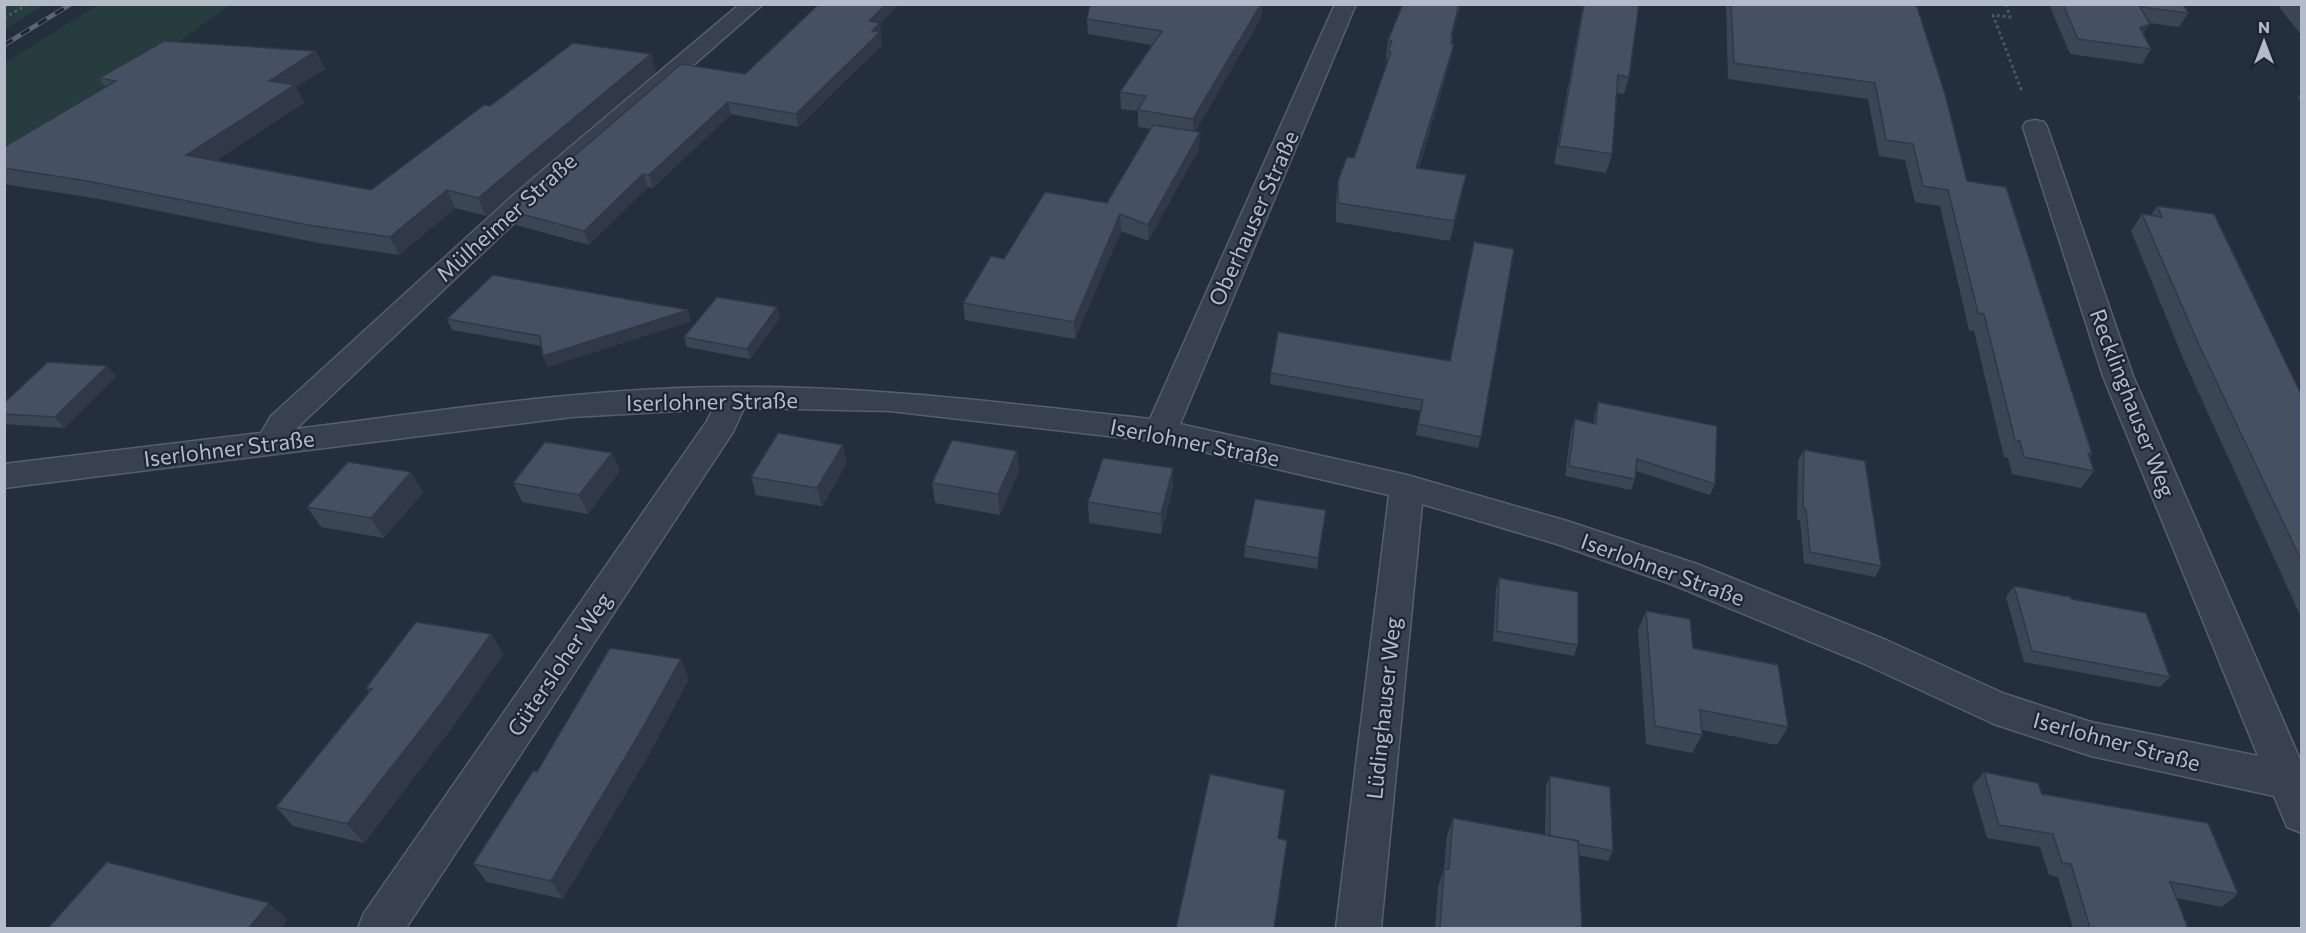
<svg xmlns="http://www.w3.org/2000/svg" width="2306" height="933" viewBox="0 0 2306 933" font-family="Commissioner,sans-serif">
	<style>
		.green { fill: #263c3f }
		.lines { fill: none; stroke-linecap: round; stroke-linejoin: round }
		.minor-casing { stroke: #565f6c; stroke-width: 3 }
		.path { stroke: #44595c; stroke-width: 3; stroke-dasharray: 3 3; stroke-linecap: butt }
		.minor { fill: #38414e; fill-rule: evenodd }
		.rail-casing { stroke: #5a6575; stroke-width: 4.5 }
		.rail { stroke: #1d2633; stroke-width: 3; stroke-dasharray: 10; stroke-linecap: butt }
		.wall { fill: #3b4654 }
		.shaded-wall { fill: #303945 }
		.building { fill: #455162; stroke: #303945; stroke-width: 1.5 }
		.labels { text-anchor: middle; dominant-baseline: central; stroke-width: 4.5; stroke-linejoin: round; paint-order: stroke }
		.street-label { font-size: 22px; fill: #b4bcc9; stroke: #1d2633 }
	</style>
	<rect width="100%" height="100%" fill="#242f3e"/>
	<g class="green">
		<path d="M5 4H45V5L5 29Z"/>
		<path d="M98 5H231L5 162V63Z"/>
	</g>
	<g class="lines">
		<g class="minor-casing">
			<path id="minor" d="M740 4H763L529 209 296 429C441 411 588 387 734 387 874 386 1012 404 1150 419L1335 4H1356L1180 424 1407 475 1567 521 1697 564 1886 640 2005 694 2091 722 2258 756 2103 376 2023 127 2026 122 2035 120 2044 122 2047 127 2133 376 2302 764V833L2287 827 2274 796 2091 756 1994 724 1860 662 1671 584 1557 544 1422 504 1381 928H1336L1389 495 1161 442 890 411 744 408 733 432 406 928H358L364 913 707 421 713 409 572 417 4 488V464L261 433 271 416 511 197Z"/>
		</g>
		<g class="path">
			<path d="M2006 4 2010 17 1993 15 2022 92"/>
			<path d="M4 18 28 4"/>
		</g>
		<use href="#minor" class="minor"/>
		<g class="rail-casing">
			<path id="rail" d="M4 45 71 4"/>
		</g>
		<use href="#rail" class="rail"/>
	</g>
	<g class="wall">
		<path d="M1090 4H1262L1261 18 1195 132 1199 149 1148 241 1121 231 1075 339 965 320 963 303 1004 259 1107 203 1151 129 1138 127V111L1121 109 1120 92 1152 45 1088 34 1087 19Z"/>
		<path d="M1403 4H1461L1452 36V44H1454L1450 62 1419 168 1462 195 1450 241 1336 222V200L1338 181 1354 158 1386 66 1387 58H1386L1388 40Z"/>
		<path d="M1583 4H1639L1629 77 1624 94 1617 93 1612 154 1606 173 1554 164Z"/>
		<path d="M1726 4H1916L1967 181 2092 454 2090 457 2094 471 2081 488 2012 474 2008 458 2004 457 1974 331 1969 330 1940 206 1915 202 1905 160 1879 156 1868 99 1728 79Z"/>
		<path d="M2049 4H2183L2188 13 2179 27 2150 23 2143 34 2151 49 2142 64 2070 54Z"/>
		<path d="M2277 4H2301V35Z"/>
		<path d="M897 7 880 24 882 45 798 127 731 114 653 188 648 187 589 245 516 225 510 211 745 74Z"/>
		<path d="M316 51 325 69 296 87 304 103 216 160 371 190 490 106 656 72 486 216 455 208 399 255 319 243 99 199 4 184V147L105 87 99 78Z"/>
		<path d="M2301 92V103L2298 97Z"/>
		<path d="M2157 206 2301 394V617L2185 363 2131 231 2142 214 2151 215Z"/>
		<path d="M780 318 750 359 687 347 684 337Z"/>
		<path d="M447 319 691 321 548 367 543 356 542 346 452 330Z"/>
		<path d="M1450 361 1481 437 1478 448 1416 435 1421 411 1270 384 1271 373Z"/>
		<path d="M116 376 64 428 4 424V403Z"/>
		<path d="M1598 402 1715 484 1710 495 1636 471 1635 479 1631 490 1565 476 1571 430 1575 419 1594 423 1595 413Z"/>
		<path d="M1804 450 1881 566 1875 577 1804 563 1800 520 1797 519 1798 460Z"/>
		<path d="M1017 451 1019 471 1000 515 935 503 932 483Z"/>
		<path d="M612 453 620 471 588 514 522 502 513 483Z"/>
		<path d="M847 463 822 506 756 495 751 477Z"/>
		<path d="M1173 488 1161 534 1089 523 1088 502Z"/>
		<path d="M423 492 384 538 321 527 307 507Z"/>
		<path d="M1326 510 1317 569 1244 557 1245 546Z"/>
		<path d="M1499 578 1578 645 1574 656 1493 641 1496 589Z"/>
		<path d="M2014 586 2071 599 2170 677 2160 687 2024 662 2006 597Z"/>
		<path d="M1646 611 1693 648 1788 727 1777 745 1702 730V735L1692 753 1646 744 1638 630Z"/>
		<path d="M491 634 503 654 457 721 364 843 293 826 276 807 369 693 366 688Z"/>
		<path d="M689 679 648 756 563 899 487 882 473 864 537 772Z"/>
		<path d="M1984 772 2042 794 2238 894 2222 907 2176 898 2188 928H2073L2058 877 2049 875 2040 847 1987 838 1972 786Z"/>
		<path d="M1550 776 1613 851 1608 861 1578 855 1582 928H1435L1438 887 1444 869 1447 836 1453 818 1545 835 1546 786Z"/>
	</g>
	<g class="shaded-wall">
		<path d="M886 4H897V7L880 24 882 45 798 127 796 114 869 21Z"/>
		<path d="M1261 4H1262L1261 18 1193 136V119Z"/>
		<path d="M1459 4H1461L1447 54 1451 36Z"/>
		<path d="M2150 24 2141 38 2140 28Z"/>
		<path d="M1454 44 1450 62 1413 187 1416 168Z"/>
		<path d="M316 51 325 69 296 87 304 103 197 173 186 155 269 81Z"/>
		<path d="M651 54 656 72 486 216 478 198Z"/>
		<path d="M728 102 731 114 653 188 649 175Z"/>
		<path d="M1200 132 1199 149 1148 241V225Z"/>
		<path d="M643 174 648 187 589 245 584 231Z"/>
		<path d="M1466 175 1462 195 1450 241 1454 221Z"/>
		<path d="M447 190 455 208 399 255 390 237Z"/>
		<path d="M1120 214 1121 231 1075 339 1074 322Z"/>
		<path d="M777 307 780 318 750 359 747 349Z"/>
		<path d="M688 310 691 321 548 367 543 356Z"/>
		<path d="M107 366 116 376 64 428 55 417Z"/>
		<path d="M843 445 847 463 822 506 817 488Z"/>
		<path d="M1017 451 1019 471 1000 515 998 494Z"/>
		<path d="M612 453 620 471 588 514 579 495Z"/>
		<path d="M1173 468V488L1161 534V514Z"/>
		<path d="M411 472 423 492 384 538 371 518Z"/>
		<path d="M491 634 503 654 457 721 364 843 347 824Z"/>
		<path d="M681 659 689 679 648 756 563 899 551 881Z"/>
		<path d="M269 903 288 920 282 928H249Z"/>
	</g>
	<g class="building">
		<path d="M819 4H886L869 21 880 23 872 31 880 32 796 114 728 102 649 175 643 174 584 231 510 211 681 64 745 74Z"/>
		<path d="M1090 4H1261L1193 119 1138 110 1146 96 1120 92 1162 31 1087 19Z"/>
		<path d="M1403 4H1459L1451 36H1453L1451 44H1454L1416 168 1466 175 1454 221 1338 203V181L1347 157 1354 158 1391 52H1388L1392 41 1388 40Z"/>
		<path d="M1584 4H1639L1629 77 1618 75 1612 154 1559 146Z"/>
		<path d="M1731 4H1916L1945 94 1967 181 2006 187 2092 454 2088 453 2094 471 2024 457 2020 441 2015 440 1984 314 1978 313 1948 190 1923 186 1913 144 1886 140 1875 83 1734 63Z"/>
		<path d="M2063 4H2183L2188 13 2140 7 2150 24 2140 28 2151 49 2078 39Z"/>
		<path d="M164 41 316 51 269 81 295 85 186 155 371 190 484 105 490 106 573 43 651 54 478 198 447 190 390 237 308 225 87 181 4 168V147L116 81 99 78Z"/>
		<path d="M1153 125 1200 132 1148 225 1120 214 1074 322 963 303 991 256 1004 259 1045 192 1107 203Z"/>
		<path d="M2157 206 2214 214 2301 394V560L2199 345 2142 214 2162 217Z"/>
		<path d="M1474 242 1514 249 1481 437 1418 424 1423 400 1271 373 1278 332 1450 361Z"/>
		<path d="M493 275 688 310 543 356 540 336 447 319Z"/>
		<path d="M717 297 777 307 747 349 684 337Z"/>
		<path d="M48 362 107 366 55 417 4 414V403Z"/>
		<path d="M1598 402 1717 426 1715 484 1637 459 1635 479 1569 466 1575 419 1596 424Z"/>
		<path d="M778 433 843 445 817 488 751 477Z"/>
		<path d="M952 440 1017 451 998 494 932 483Z"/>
		<path d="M545 442 612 453 579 495 513 483Z"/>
		<path d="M1804 450 1865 461 1881 566 1810 552 1806 509 1803 508Z"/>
		<path d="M1103 458 1173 468 1161 514 1088 502Z"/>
		<path d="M348 462 411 472 371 518 307 507Z"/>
		<path d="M1255 499 1326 510 1318 558 1245 546Z"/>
		<path d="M1499 578 1578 592V645L1497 631Z"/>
		<path d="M2014 586 2071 597V599L2146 613 2170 677 2032 651Z"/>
		<path d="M1646 611 1690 619 1693 648 1778 665 1788 727 1700 710 1702 735 1655 726Z"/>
		<path d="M416 622 491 634 443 701 347 824 276 807 372 689 366 688Z"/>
		<path d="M610 648 681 659 638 736 551 881 473 864 533 771 537 772Z"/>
		<path d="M1984 772 2038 783 2042 794 2208 823 2238 894 2170 882 2188 928H2090L2071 864 2062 863 2053 834 1999 825Z"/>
		<path d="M1210 774 1285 790 1278 838 1287 841 1274 928H1176Z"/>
		<path d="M1550 776 1610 787 1613 851 1578 844V841L1550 836Z"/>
		<path d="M1453 818 1578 841 1582 928H1440L1444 869H1449Z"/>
		<path d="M107 862 269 903 249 928H48Z"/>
	</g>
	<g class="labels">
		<g class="street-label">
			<text transform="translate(506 217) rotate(-42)">Mülheimer Straße</text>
			<text transform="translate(1253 218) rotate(-66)">Oberhauser Straße</text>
			<text transform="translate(712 401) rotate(-1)">Iserlohner Straße</text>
			<text transform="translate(2133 403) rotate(69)">Recklinghauser Weg</text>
			<text transform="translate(1195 442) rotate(11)">Iserlohner Straße</text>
			<text transform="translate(229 448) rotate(-7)">Iserlohner Straße</text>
			<text transform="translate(1663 569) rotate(20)">Iserlohner Straße</text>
			<text transform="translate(559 664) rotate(-56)">Gütersloher Weg</text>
			<text transform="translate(1383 708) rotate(-84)">Lüdinghauser Weg</text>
			<text transform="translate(2117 741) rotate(15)">Iserlohner Straße</text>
		</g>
	</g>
	<rect width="2306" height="933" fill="none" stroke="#b4bcc9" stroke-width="12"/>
	<g transform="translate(2264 42)" stroke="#1d2633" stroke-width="4.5" paint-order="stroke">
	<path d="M0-4.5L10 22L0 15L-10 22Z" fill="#b4bcc9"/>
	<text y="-9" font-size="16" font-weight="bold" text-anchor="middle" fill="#b4bcc9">N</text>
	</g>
</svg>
